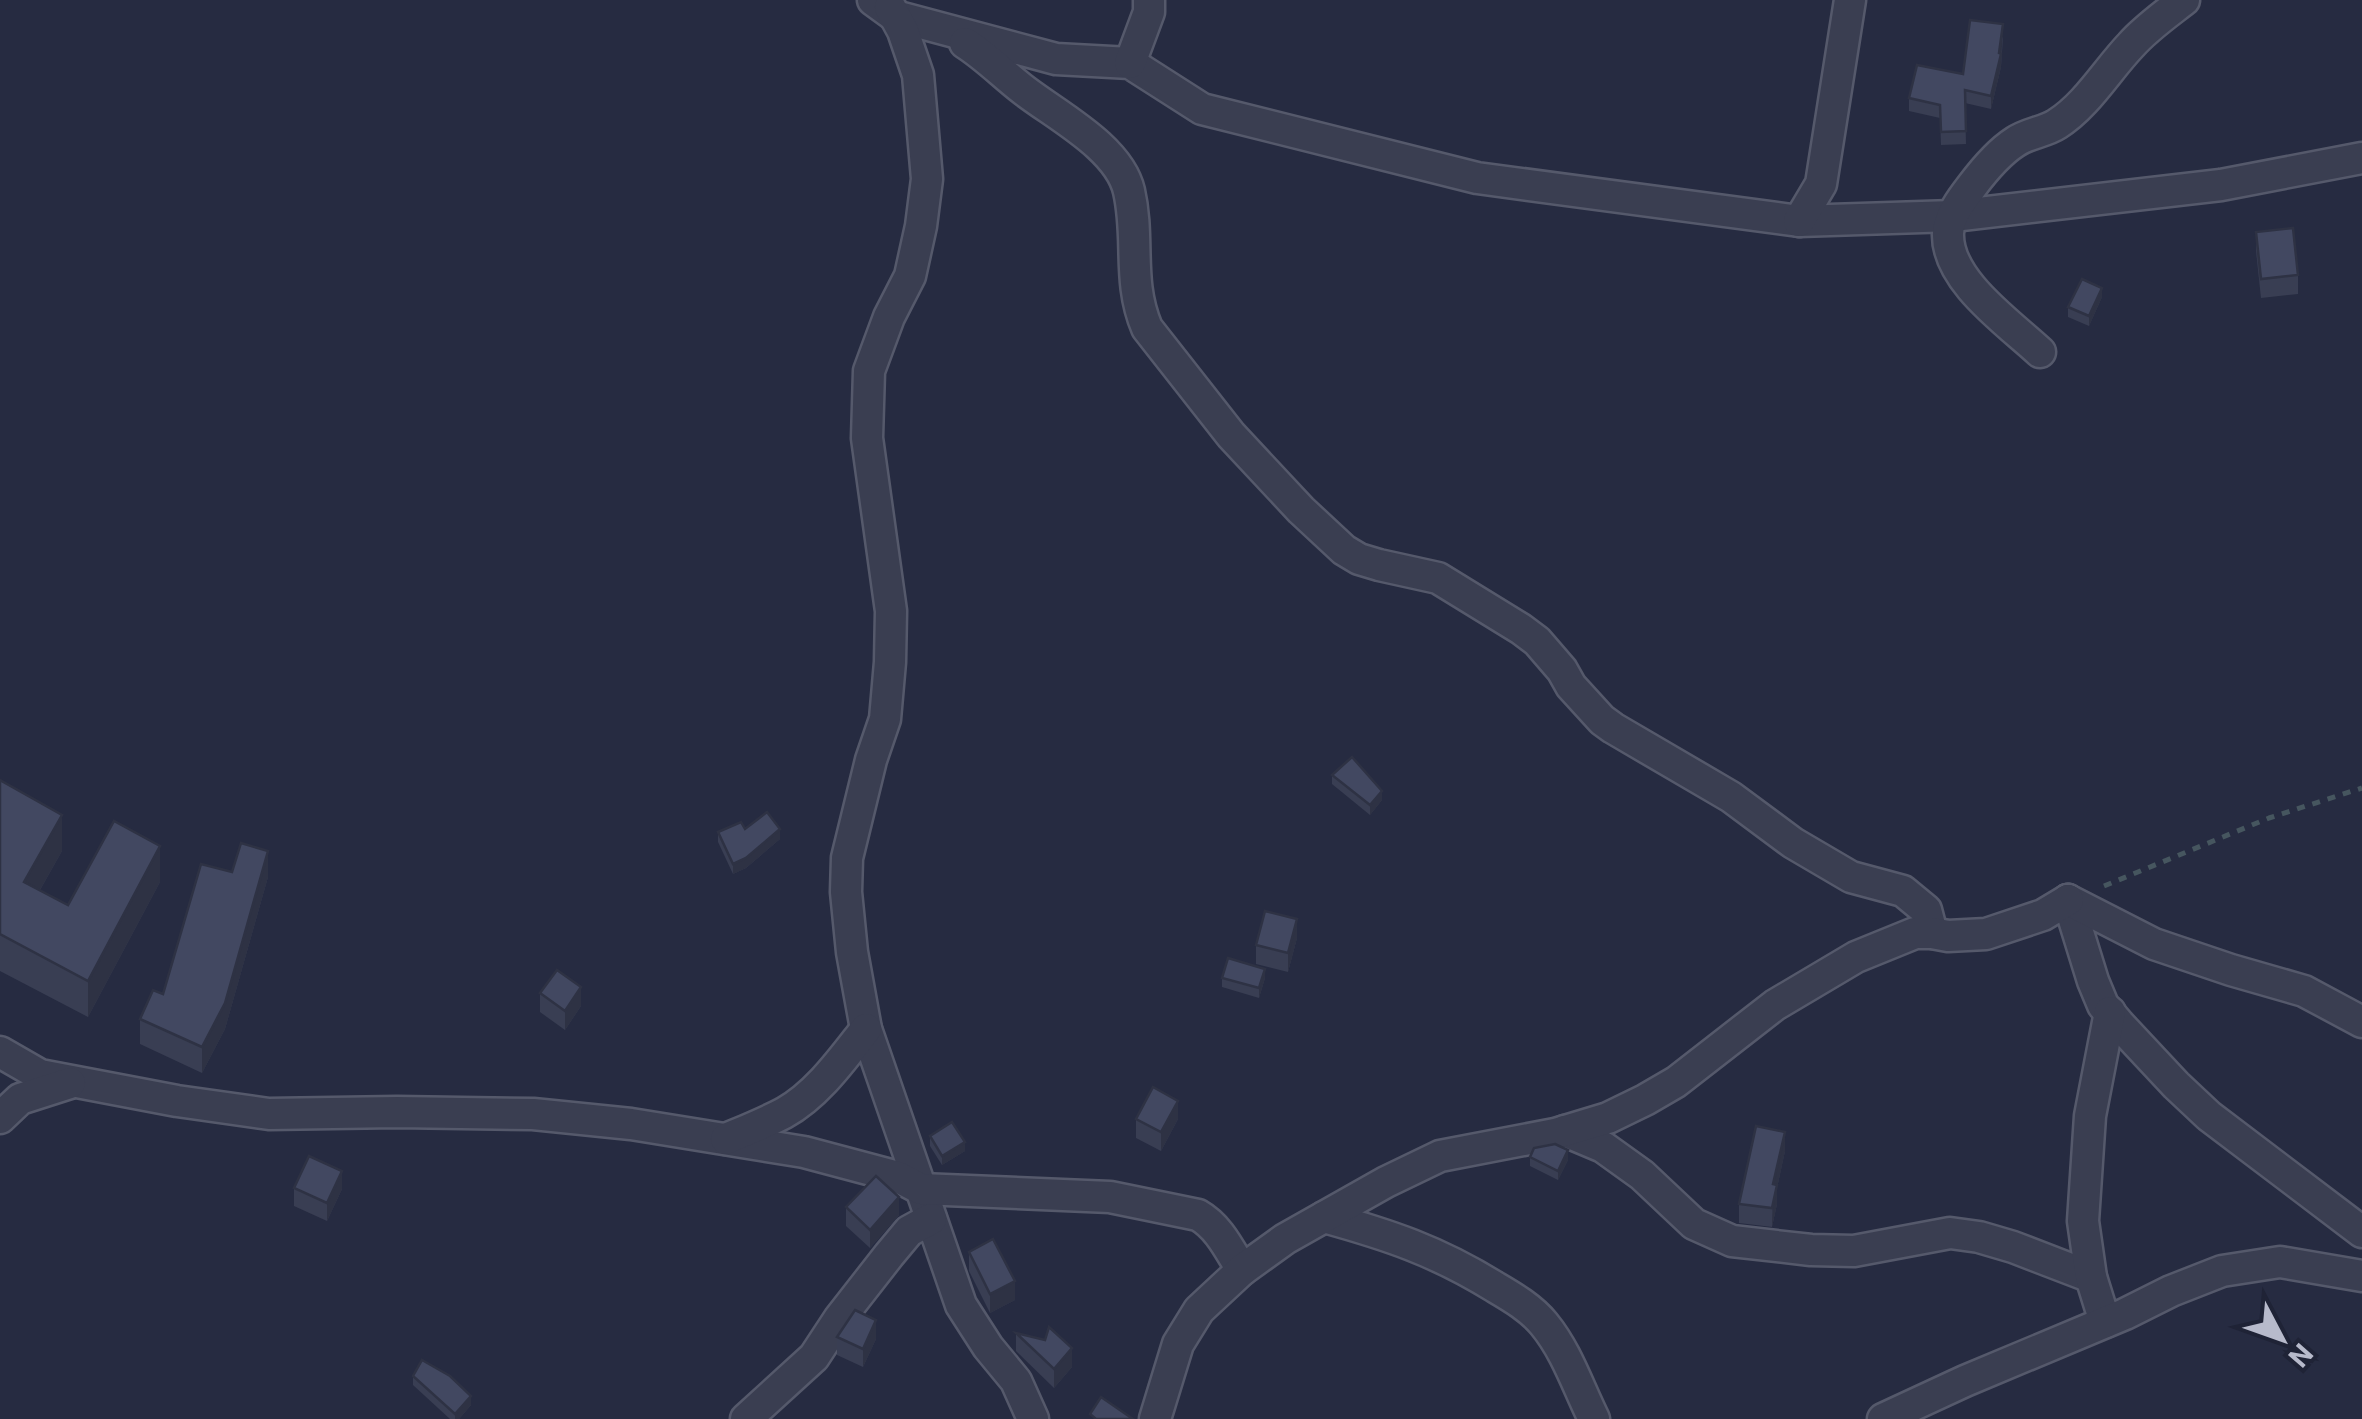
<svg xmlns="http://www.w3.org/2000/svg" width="2362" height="1419" viewBox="0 0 2362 1419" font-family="Roboto,sans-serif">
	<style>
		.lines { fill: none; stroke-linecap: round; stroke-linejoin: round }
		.minor-casing { stroke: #55596b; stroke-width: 35 }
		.path { stroke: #46565f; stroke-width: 5; stroke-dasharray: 8 8; stroke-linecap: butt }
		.minor { stroke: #3a3e51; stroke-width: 30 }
		.wall { fill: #393e53 }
		.shaded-wall { fill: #2e3244 }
		.building { fill: #424861; stroke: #2e3244; stroke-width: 2.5 }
	</style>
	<rect width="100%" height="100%" fill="#262b41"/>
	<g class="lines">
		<g class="minor-casing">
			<g id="minor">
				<path d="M873 0 895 16 1056 59 1130 63 1202 109 1477 178 1799 221 1953 216 2221 185 2362 158"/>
				<path d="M890 7 903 31 918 75 927 179 921 226 910 276 889 317 869 371 867 438 891 611 890 662 885 719 871 760 847 858 846 892 852 952 866 1029 961 1305 988 1347 1016 1381 1033 1419"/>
				<path d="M965 43C987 57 1005 76 1025 91 1059 117 1119 148 1129 191 1140 239 1127 281 1147 328L1231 435 1301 510 1344 550 1359 559 1379 565 1438 578 1521 629 1537 641 1562 670 1571 686 1602 720 1613 728 1731 797 1793 843 1851 877 1903 891 1926 910 1932 933"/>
				<path d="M1130 63 1149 12V0"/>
				<path d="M1799 221 1821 184 1850 0"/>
				<path d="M2040 352C2009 323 1946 280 1948 233 1949 216 1962 199 1972 186 1984 170 1998 153 2015 142 2028 133 2045 132 2057 124 2087 105 2107 70 2131 45 2146 28 2166 14 2184 0"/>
				<path d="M2068 900 2093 981 2103 1005 2119 1024 2176 1085 2209 1116 2362 1232"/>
				<path d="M2068 900 2154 944 2231 970 2304 991 2362 1022"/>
				<path d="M0 1052 40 1075 177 1101 269 1114 397 1112 533 1114 631 1124 804 1152 898 1177 921 1189 1110 1197 1198 1215C1219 1227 1229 1249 1242 1270"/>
				<path d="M0 1118 20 1099 70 1083"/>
				<path d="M1565 1131 1603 1147 1642 1175 1694 1224 1732 1241 1811 1250 1854 1251 1950 1233 1979 1237 2013 1247 2091 1277"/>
				<path d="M726 1139C745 1131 765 1123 784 1113 818 1094 843 1058 866 1029"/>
				<path d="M1324 1217C1389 1235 1437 1251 1495 1287 1512 1297 1531 1308 1544 1324 1567 1352 1578 1387 1594 1419"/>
				<path d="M2105 1322 2091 1277 2083 1221 2090 1116 2110 1012"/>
				<path d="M746 1419 814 1357 839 1319 889 1255 909 1231 931 1219"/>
				<path d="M1155 1419 1178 1344 1199 1310 1242 1270 1285 1239 1386 1182 1440 1156 1555 1134 1608 1118 1645 1100 1676 1082 1775 1005 1856 957 1915 933H1932L1948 936 1986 934 2043 915 2068 900"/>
				<path d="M1883 1419 1965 1381 2125 1314 2171 1291 2222 1271 2280 1262 2362 1276"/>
			</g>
		</g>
		<path class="path" d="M2104 886 2269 818 2362 788"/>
		<use href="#minor" class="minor"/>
	</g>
	<g class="wall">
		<path d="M2003 37 2001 67 1991 109 1965 103 1966 144 1941 145 1940 118 1909 111V98L1963 74Z"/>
		<path d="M2256 232 2298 275V294L2261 298 2256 251Z"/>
		<path d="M2102 297 2089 326 2068 317V307Z"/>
		<path d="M1332 775 1382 800 1370 815 1332 784Z"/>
		<path d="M0 780 62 851 40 890 68 905 160 882 88 1017 0 971Z"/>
		<path d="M745 829 780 839 746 868 733 874 718 842V832Z"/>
		<path d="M232 872 268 877 225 1029 202 1073 140 1044V1019L163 994Z"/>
		<path d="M1297 938 1288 972 1256 964V945Z"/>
		<path d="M1222 978H1265L1259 998 1222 987Z"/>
		<path d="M540 993 581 1006 565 1030 540 1012Z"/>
		<path d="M1136 1119H1178L1161 1151 1136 1138Z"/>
		<path d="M930 1136 965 1151 942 1165 930 1146Z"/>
		<path d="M1785 1151 1777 1188V1204L1772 1227 1739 1223V1204Z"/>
		<path d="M1530 1157 1568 1160 1558 1180 1530 1166Z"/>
		<path d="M294 1188 342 1189 327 1221 294 1206Z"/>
		<path d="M846 1207 899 1215 870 1248 846 1226Z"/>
		<path d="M969 1252 1015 1300 990 1313 969 1271Z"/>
		<path d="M1016 1333 1072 1367 1054 1388 1016 1351Z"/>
		<path d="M837 1337 876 1339 863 1367 837 1355Z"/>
		<path d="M413 1376 471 1405 459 1419H450L413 1385Z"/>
	</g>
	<g class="shaded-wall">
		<path d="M2003 24 2001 67 1991 109V96Z"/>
		<path d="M2102 288V297L2089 326V316Z"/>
		<path d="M1382 791V800L1370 815V805Z"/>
		<path d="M62 815V851L24 918V882Z"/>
		<path d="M780 829V839L746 868 733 874V864Z"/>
		<path d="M160 846V882L88 1017V981Z"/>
		<path d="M268 851V877L225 1029 202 1073V1047Z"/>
		<path d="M1297 919V938L1288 972V953Z"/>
		<path d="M1265 969V978L1259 998V988Z"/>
		<path d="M581 987V1006L565 1030V1011Z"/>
		<path d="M1178 1101V1119L1161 1151V1132Z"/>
		<path d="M1785 1132V1151L1777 1188V1204L1772 1227 1773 1184Z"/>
		<path d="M965 1142V1151L942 1165V1156Z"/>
		<path d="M1568 1150V1160L1558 1180V1171Z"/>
		<path d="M342 1171V1189L327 1221V1203Z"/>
		<path d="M899 1197V1215L870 1248V1230Z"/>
		<path d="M1015 1281V1300L990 1313V1294Z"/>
		<path d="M876 1320V1339L863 1367V1349Z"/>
		<path d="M1072 1348V1367L1054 1388V1369Z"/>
		<path d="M471 1396V1405L459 1419H455V1414Z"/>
	</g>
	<g class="building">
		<path d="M1970 20 2003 24 1999 53 2001 54 1991 96 1965 90 1966 131 1941 132 1940 105 1909 98 1917 65 1963 74Z"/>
		<path d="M2293 228 2298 275 2261 279 2256 232Z"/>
		<path d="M2082 279 2102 288 2089 316 2068 307Z"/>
		<path d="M1352 757 1382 791 1370 805 1332 775Z"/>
		<path d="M0 780 62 815 24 882 68 905 114 821 160 846 88 981 0 934Z"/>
		<path d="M767 812 780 829 746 858 733 864 718 832 741 822 745 829Z"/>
		<path d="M241 843 268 851 225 1003 202 1047 140 1019 153 990 163 994 201 864 232 872Z"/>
		<path d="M1265 911 1297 919 1288 953 1256 945Z"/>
		<path d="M1228 958 1265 969 1259 988 1222 978Z"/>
		<path d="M557 970 581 987 565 1011 540 993Z"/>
		<path d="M1153 1087 1178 1101 1161 1132 1136 1119Z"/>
		<path d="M952 1122 965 1142 942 1156 930 1136Z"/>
		<path d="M1756 1126 1785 1132 1773 1184 1777 1185 1772 1208 1739 1204Z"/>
		<path d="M1555 1144 1568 1150 1558 1171 1530 1157 1534 1148Z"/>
		<path d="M309 1156 342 1171 327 1203 294 1188Z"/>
		<path d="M876 1176 899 1197 870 1230 846 1207Z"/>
		<path d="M993 1239 1015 1281 990 1294 969 1252Z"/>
		<path d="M855 1310 876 1320 863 1349 837 1337Z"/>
		<path d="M1049 1327 1072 1348 1054 1369 1016 1333 1045 1340Z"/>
		<path d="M422 1360 450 1376 471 1396 455 1414 413 1376Z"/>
		<path d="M1101 1397 1133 1419H1096L1090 1414Z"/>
	</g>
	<g transform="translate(2282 1339) rotate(131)" stroke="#1f2336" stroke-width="8" paint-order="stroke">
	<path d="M0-8L18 38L0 25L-18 38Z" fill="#b7bacb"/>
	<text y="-15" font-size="28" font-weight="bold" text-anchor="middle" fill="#b7bacb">N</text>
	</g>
</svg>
